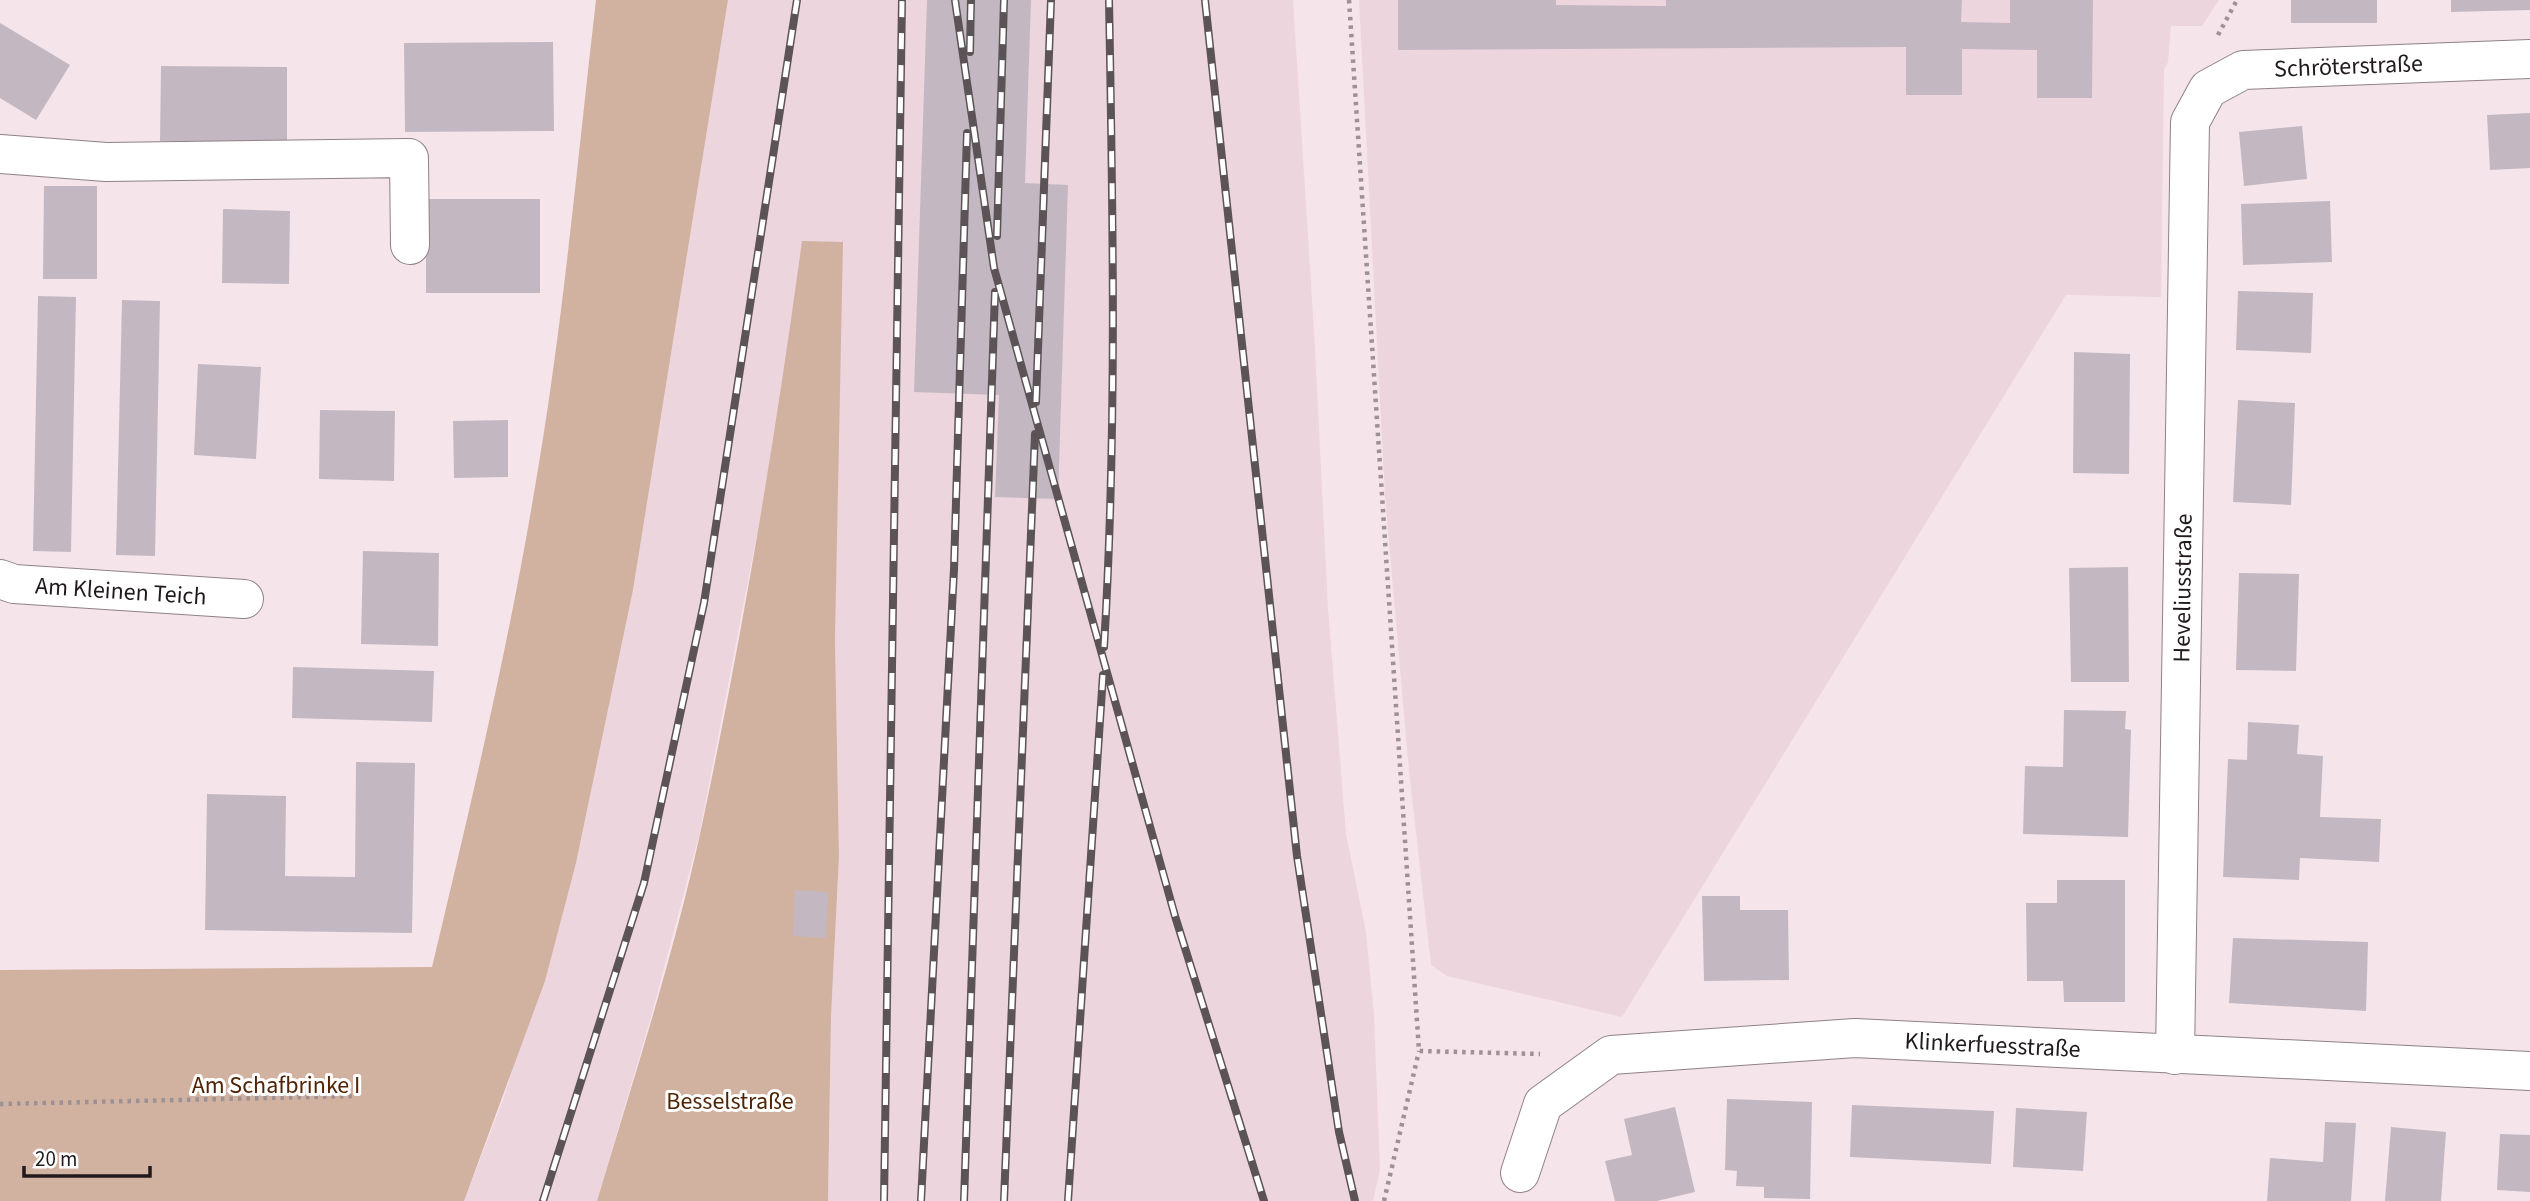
<svg xmlns="http://www.w3.org/2000/svg" width="2530" height="1201" viewBox="0 0 2530 1201" font-family="'Source Sans 3',sans-serif">
	<style>
		.built { fill: #edd5dd }
		.green { fill: #d1b2a1 }
		.building { fill: #c3b8c2 }
		.lines { fill: none; stroke-linecap: round; stroke-linejoin: round }
		.minor-casing { stroke: #8f8186; stroke-width: 40 }
		.path { stroke: #9d9195; stroke-width: 4.5; stroke-dasharray: 3.5 5; stroke-linecap: butt }
		.minor { stroke: #fff; stroke-width: 38 }
		.rail-casing { stroke: #5b5356; stroke-width: 8 }
		.rail { stroke: #fff; stroke-width: 5; stroke-dasharray: 16; stroke-linecap: butt }
		.labels { text-anchor: middle; dominant-baseline: central; stroke-width: 6; stroke-linejoin: round; paint-order: stroke }
		.street-label { font-size: 24px; fill: #201a1c; stroke: #fff }
		.park-label { font-size: 24px; fill: #502405; stroke: #fff }
	</style>
	<rect width="100%" height="100%" fill="#f5e5ea"/>
	<g class="built">
		<path d="M728 0H1293L1314 331 1328 608 1346 834 1366 932 1374 1014 1380 1170 1373 1201H828L831 1017 839 856 835 639 838 461 803 241 772 456 699 836 651 1017 597 1201H464L504 1097 576 863 633 590Z"/>
		<path d="M1359 0H2219L2202 26H2171L2168 62 2164 70 2161 297 2066 295 1622 1017 1447 976 1431 965 1409 771 1385 496Z"/>
	</g>
	<g class="green">
		<path d="M596 0H728L633 590 576 863 545 981 464 1201H0V970L432 967C470 808 508 649 535 487 563 326 577 163 596 0Z"/>
		<path d="M802 241 843 242 835 639 839 856 831 1017 828 1201H597C633 1080 673 958 700 834 742 638 775 440 802 241Z"/>
	</g>
	<g class="building">
		<path d="M927 0H1031L1025 183 1068 185 1058 499 995 497 999 395 914 392Z"/>
		<path d="M1398 0H1556V5L1666 6V0H1962L1961 22 2010 23V0H2093L2092 98H2037V50L1962 49V95H1906V47L1398 50Z"/>
		<rect x="2291" y="0" width="86" height="23"/>
		<path d="M2451 0H2530V10L2451 12Z"/>
		<path d="M0 23 70 65 36 120 0 98Z"/>
		<path d="M553 42 554 131 405 132 404 43Z"/>
		<path d="M161 66 287 67V142L160 141Z"/>
		<path d="M2530 113V168L2490 170 2487 115Z"/>
		<path d="M2302 126 2307 179 2244 186 2239 132Z"/>
		<path d="M44 186H97V279H43Z"/>
		<rect x="426" y="199" width="114" height="94"/>
		<path d="M2330 201 2332 262 2243 265 2241 204Z"/>
		<path d="M223 209 290 211 289 284 222 283Z"/>
		<path d="M2238 291 2313 293 2311 353 2236 350Z"/>
		<path d="M38 296 76 297 71 552 33 551Z"/>
		<path d="M122 300 160 301 155 556 116 555Z"/>
		<path d="M2074 352 2130 354 2129 474 2073 473Z"/>
		<path d="M198 364 261 367 256 459 194 455Z"/>
		<path d="M2238 400 2295 403 2291 505 2233 502Z"/>
		<path d="M320 410 395 411 394 481 319 479Z"/>
		<path d="M508 420V477L454 478 453 421Z"/>
		<path d="M363 551 439 553 438 646 361 644Z"/>
		<path d="M2128 567 2129 682H2071L2069 568Z"/>
		<path d="M2239 573 2299 574 2296 671 2236 670Z"/>
		<path d="M293 667 434 671 432 722 292 718Z"/>
		<path d="M2064 710 2126 711 2125 729 2131 730 2128 837 2023 834 2025 766 2063 767Z"/>
		<path d="M2248 722 2299 725 2297 754 2323 756 2320 817 2381 819 2379 862 2300 858 2299 880 2223 877 2228 759 2247 760Z"/>
		<path d="M356 762 415 763 412 933 205 930 207 794 286 796 285 876 355 877Z"/>
		<path d="M2057 880H2125V1002H2064L2063 981H2027L2026 903H2057Z"/>
		<path d="M795 890 828 892 826 938 793 936Z"/>
		<path d="M1702 896H1740V910H1788L1789 980 1704 981Z"/>
		<path d="M2233 938 2368 942 2366 1011 2229 1003Z"/>
		<path d="M1727 1099 1812 1102 1810 1199 1764 1198V1187L1736 1186 1737 1171 1725 1170Z"/>
		<path d="M1852 1105 1994 1111 1991 1164 1850 1157Z"/>
		<path d="M1675 1107 1695 1192 1657 1201H1615L1605 1161 1632 1155 1624 1119Z"/>
		<path d="M2016 1108 2087 1112 2083 1171 2013 1167Z"/>
		<path d="M2325 1122 2356 1123 2351 1201H2267L2270 1158 2323 1162Z"/>
		<path d="M2391 1127 2446 1132 2441 1201H2385Z"/>
		<path d="M2500 1134 2530 1135V1192L2497 1190Z"/>
	</g>
	<g class="lines">
		<g class="minor-casing">
			<g id="minor">
				<path d="M0 154 106 162 409 158 410 245"/>
				<path id="s1" d="M0 579 14 584 244 599"/>
				<path id="s2" d="M2175 1055 2190 122 2208 89 2243 70 2530 59"/>
				<path id="s3" d="M1520 1173 1543 1104 1611 1055 1855 1038 2530 1071"/>
			</g>
		</g>
		<g class="path">
			<path d="M1349 0 1419 1051 1540 1054"/>
			<path d="M2218 35 2237 0"/>
			<path d="M0 1104 355 1096"/>
			<path d="M1384 1201 1419 1051"/>
		</g>
		<use href="#minor" class="minor"/>
		<g class="rail-casing">
			<g id="rail">
				<path d="M955 0 994 268 1175 916 1264 1201"/>
				<path d="M1205 0 1297 856 1339 1132 1355 1201"/>
				<path d="M970 52 971 0"/>
				<path d="M997 236 1004 0"/>
				<path d="M1036 402 1051 0"/>
				<path d="M1104 647C1117 432 1113 215 1109 0"/>
				<path d="M543 1201 644 883 704 603 797 0"/>
				<path d="M884 1201 902 0"/>
				<path d="M921 1201 954 569 967 133"/>
				<path d="M964 1201 995 292"/>
				<path d="M1004 1201 1035 434"/>
				<path d="M1068 1201 1103 675"/>
			</g>
		</g>
		<use href="#rail" class="rail"/>
	</g>
	<g class="labels">
		<g class="street-label">
			<text stroke="none"><textPath href="#s2" startOffset="1116">Schröterstraße</textPath></text>
			<text stroke="none"><textPath href="#s2" startOffset="467">Heveliusstraße</textPath></text>
			<text stroke="none"><textPath href="#s1" startOffset="122">Am Kleinen Teich</textPath></text>
			<text stroke="none"><textPath href="#s3" startOffset="539">Klinkerfuesstraße</textPath></text>
		</g>
		<g class="park-label">
			<text x="276" y="1085">Am Schafbrinke I</text>
			<text x="730" y="1101">Besselstraße</text>
		</g>
	</g>
	<path d="M24 1166v10h126v-10" fill="none" stroke="#201a1c" stroke-width="3.5"/>
	<text x="35" y="1166" font-size="21" fill="#201a1c" stroke="#ffffff" stroke-width="5" paint-order="stroke">20 m</text>
</svg>
